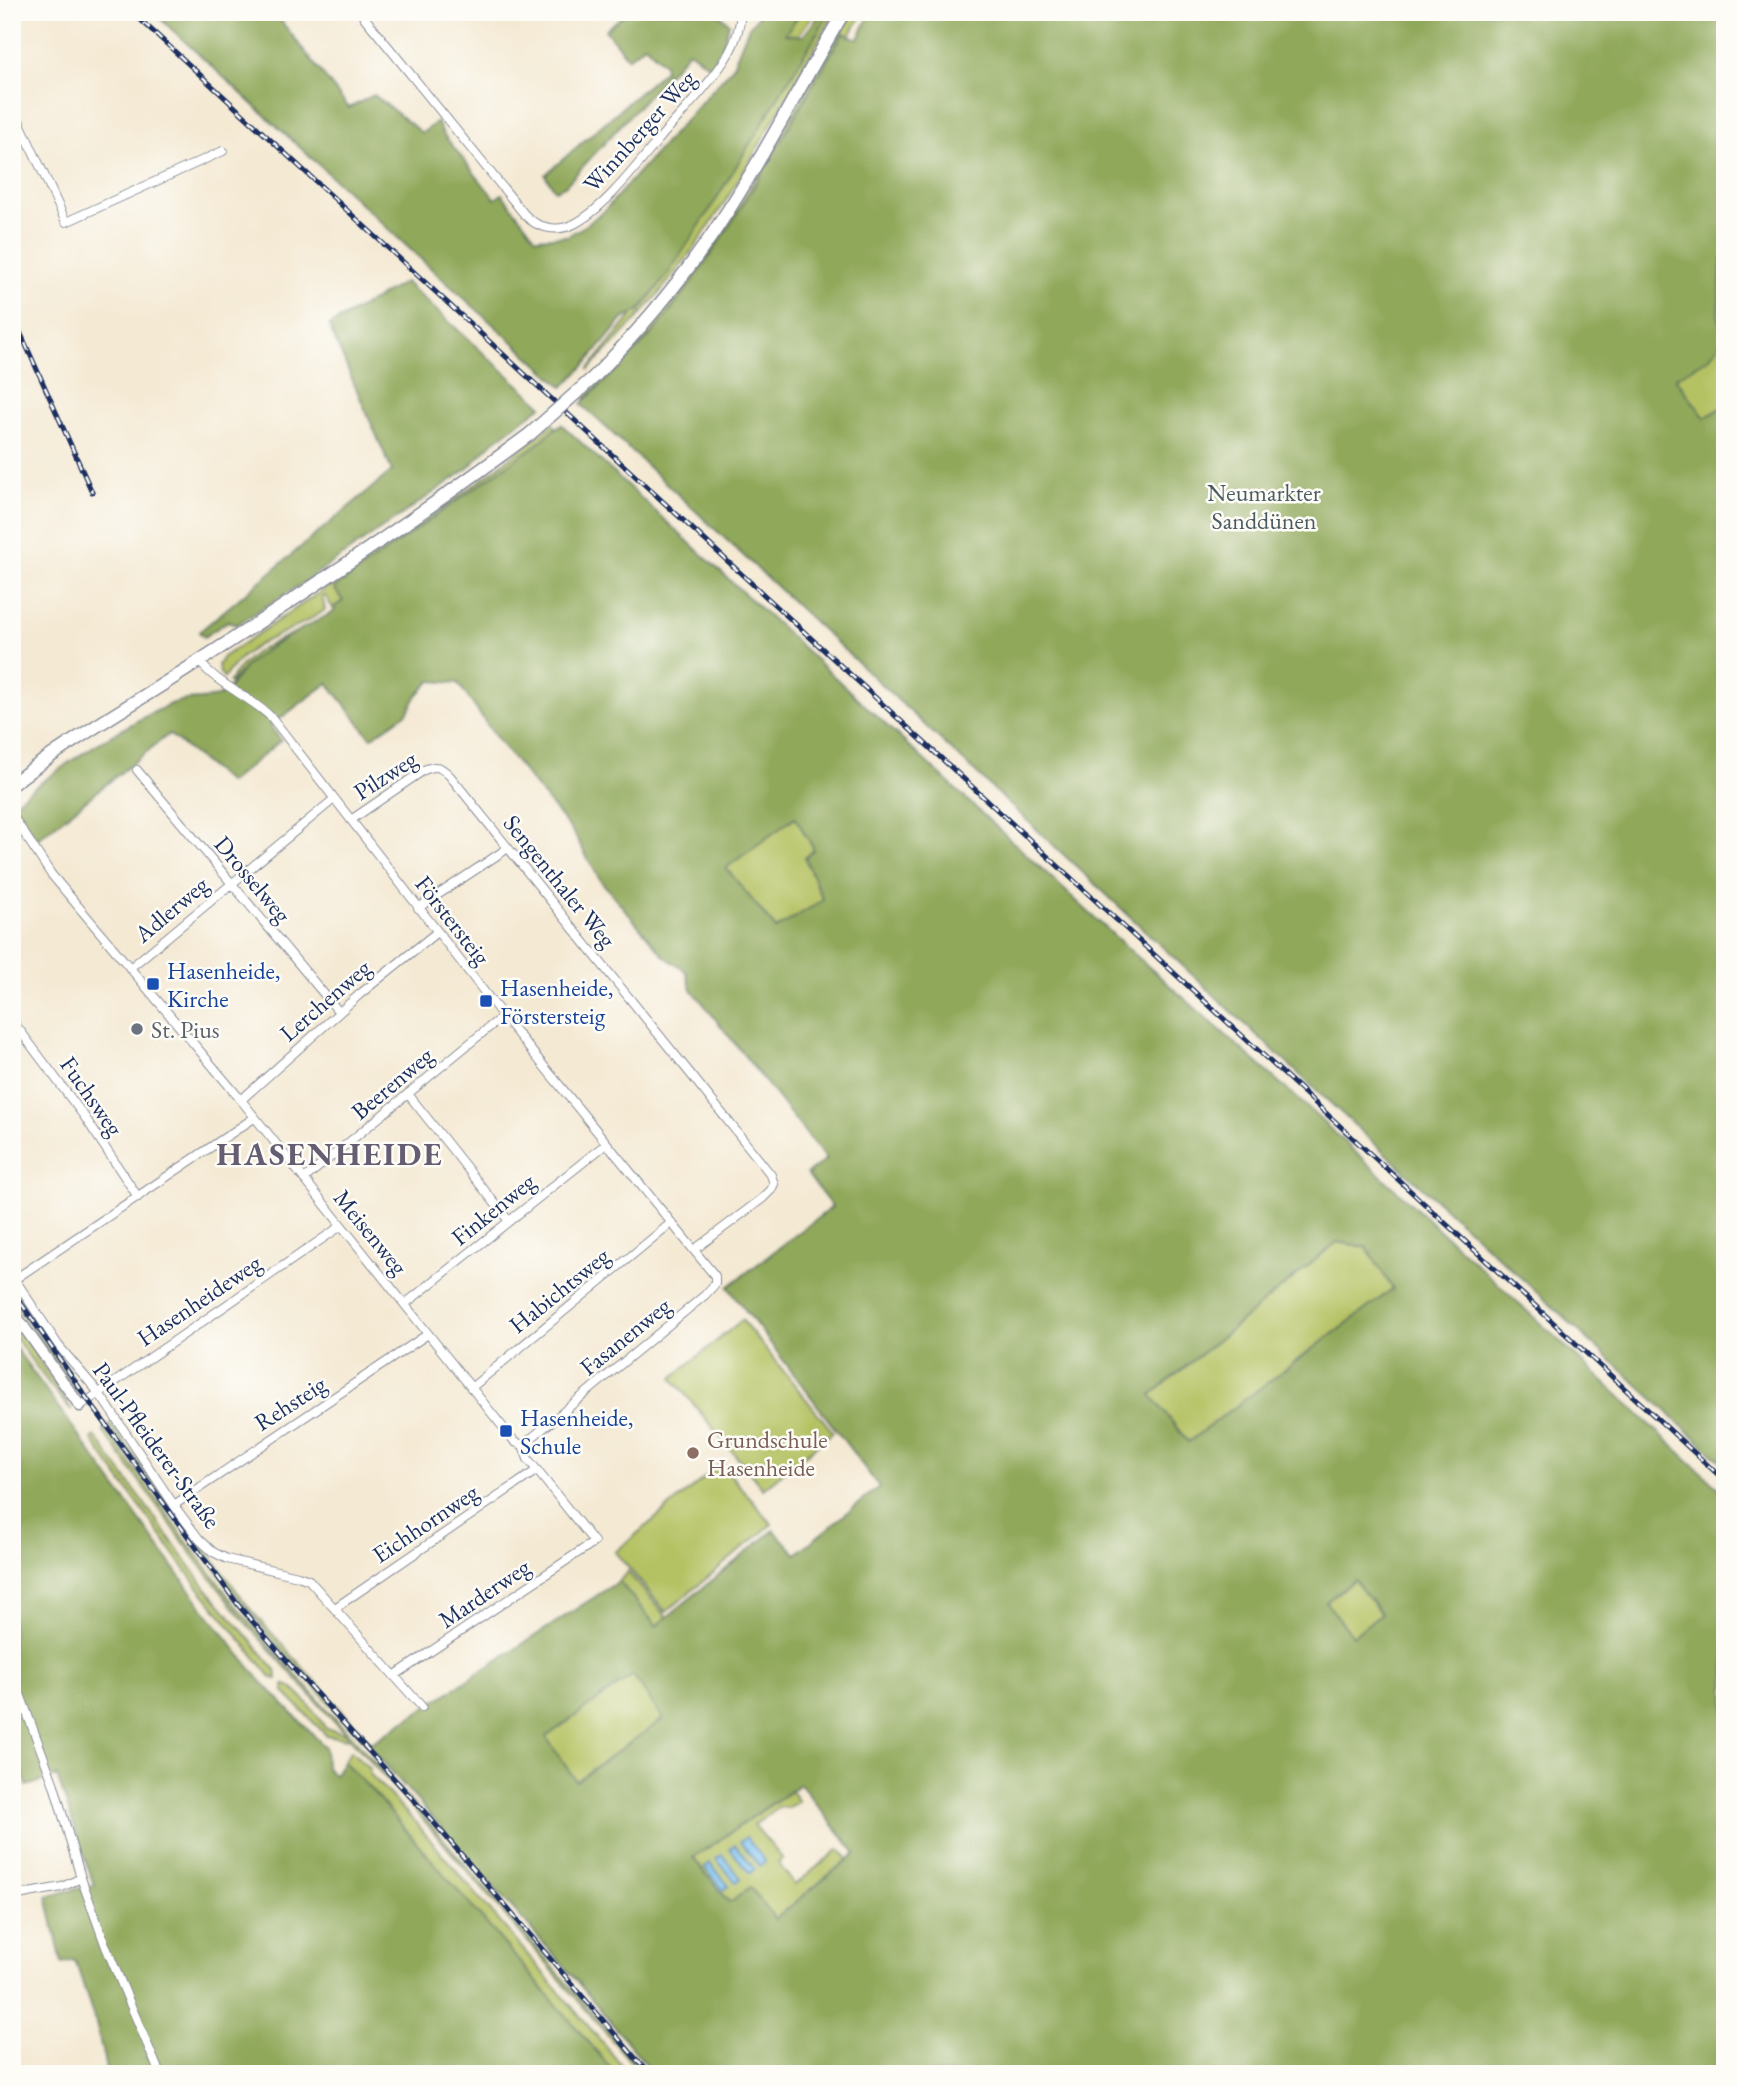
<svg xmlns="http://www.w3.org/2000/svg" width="1737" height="2086" viewBox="0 0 1737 2086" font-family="'EB Garamond',serif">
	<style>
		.green { fill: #b5c264; stroke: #687861; stroke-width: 2; fill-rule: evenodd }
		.forest { fill: #90a85a; stroke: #566c5c; stroke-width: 2; fill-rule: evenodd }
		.water { fill: #76c0ef; stroke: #4878a6; stroke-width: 2 }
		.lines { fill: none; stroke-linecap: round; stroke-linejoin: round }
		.minor-casing { stroke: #888c98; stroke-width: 10 }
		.tertiary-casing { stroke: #888c98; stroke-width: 13 }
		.secondary-casing { stroke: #888c98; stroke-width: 15 }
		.minor { stroke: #fff; stroke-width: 8 }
		.tertiary { stroke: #fff; stroke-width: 10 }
		.secondary { stroke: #fff; stroke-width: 12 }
		.rail-casing { stroke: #1b2f5e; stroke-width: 5 }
		.rail { stroke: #fdfcf7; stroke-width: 2.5; stroke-dasharray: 8; stroke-linecap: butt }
		.secondary-bridge-casing { stroke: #888c98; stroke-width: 15; stroke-linecap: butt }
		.secondary-bridge { stroke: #fff; stroke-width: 12 }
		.transit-dot { fill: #1a4fb4; stroke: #fdfcf7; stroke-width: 2.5 }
		.worship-dot { fill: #6b7280; stroke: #fdfcf7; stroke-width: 2.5 }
		.education-dot { fill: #8d6e63; stroke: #fdfcf7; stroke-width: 2.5 }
		.labels { text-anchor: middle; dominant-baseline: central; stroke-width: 5; stroke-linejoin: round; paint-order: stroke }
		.street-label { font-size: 24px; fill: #1b2f5e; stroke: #fdfcf7 }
		.park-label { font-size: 24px; fill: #495b60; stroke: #fdfcf7 }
		.transit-label { font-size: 24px; fill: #164399; stroke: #fdfcf7; text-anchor: start }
		.worship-label { font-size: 24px; fill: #5b616d; stroke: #fdfcf7; text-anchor: start }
		.education-label { font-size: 24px; fill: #785e54; stroke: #fdfcf7; text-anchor: start }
		.district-label { font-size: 32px; font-weight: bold; letter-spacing: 2px; fill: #655e72; stroke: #fdfcf7 }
	</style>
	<rect width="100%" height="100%" fill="#fdfcf7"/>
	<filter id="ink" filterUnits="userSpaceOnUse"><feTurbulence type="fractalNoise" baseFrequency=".0143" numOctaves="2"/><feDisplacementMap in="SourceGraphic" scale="14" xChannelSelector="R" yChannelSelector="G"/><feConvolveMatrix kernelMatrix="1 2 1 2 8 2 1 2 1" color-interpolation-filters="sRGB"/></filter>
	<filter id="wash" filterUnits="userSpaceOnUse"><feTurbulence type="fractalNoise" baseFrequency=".00686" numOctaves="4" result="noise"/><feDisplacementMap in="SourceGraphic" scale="28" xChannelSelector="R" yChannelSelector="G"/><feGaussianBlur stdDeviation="1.57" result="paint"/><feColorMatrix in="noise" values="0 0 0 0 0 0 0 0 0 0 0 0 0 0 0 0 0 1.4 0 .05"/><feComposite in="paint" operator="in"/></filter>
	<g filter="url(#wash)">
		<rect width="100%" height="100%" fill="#f4e9d3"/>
		<g class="green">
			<path d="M801 12H815L798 36 785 34Z"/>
			<path d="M830 12H836C789 88 750 168 699 241 666 288 629 330 588 370L634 313 640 310 691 238Z"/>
			<path d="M853 12H863L850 36 844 33 739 212 695 277 659 325 624 363 586 399 584 398 599 384 598 381C637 343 675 301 706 256 760 178 802 92 853 12Z"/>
			<path d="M1725 256V337L1718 318 1722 259Z"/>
			<path d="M1725 338V405L1705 418 1675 377 1709 358Z"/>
			<path d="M553 424 556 428 537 444 334 588 343 601 333 608 325 596H322L325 610C290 635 249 638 224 678L220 673 218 665 223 657C335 582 448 509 553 424Z"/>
			<path d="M305 628C278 643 249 657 231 683L229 682C248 650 273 643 305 628Z"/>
			<path d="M795 817 814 849 805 858 823 900 776 929 725 868Z"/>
			<path d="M1337 1242 1366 1247 1393 1289 1188 1442 1151 1395Z"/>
			<path d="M12 1296 80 1393 75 1391 12 1301Z"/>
			<path d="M12 1319 72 1410C64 1405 15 1340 12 1330 11 1326 12 1323 12 1319Z"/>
			<path d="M742 1320 833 1432 763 1489 672 1378Z"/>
			<path d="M111 1423 188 1531 211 1556 251 1610 371 1743 368 1745 358 1734 276 1644 228 1586 108 1425Z"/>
			<path d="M105 1427 188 1543 237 1607 272 1648 428 1821 645 2074H641L426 1823 246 1623 195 1558 103 1431Z"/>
			<path d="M95 1436 206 1588 276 1670 277 1679 272 1678 195 1583 94 1443 92 1439Z"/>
			<path d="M721 1464 772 1524 666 1612 615 1552Z"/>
			<path d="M628 1572 667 1617 656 1626 619 1581Z"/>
			<path d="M1354 1579 1381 1614 1353 1636 1325 1602Z"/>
			<path d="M633 1675 664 1719 576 1781 545 1737Z"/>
			<path d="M284 1684C296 1687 319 1716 325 1728L343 1733 348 1737 347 1739 326 1735 284 1692Z"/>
			<path d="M351 1751 370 1769 369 1773 415 1822 629 2074H616L373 1792 343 1761Z"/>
			<path d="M791 1791 799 1802 787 1808 779 1807 754 1825 783 1859 778 1863 795 1885 839 1849 848 1859 775 1919 730 1903 693 1858ZM721 1855 740 1878 736 1882 717 1859Z"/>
		</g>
		<g class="forest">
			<path d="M153 12H274L349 108 374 95 422 133 437 122 443 134 495 199 502 194 536 238 567 236 583 227 604 211 732 68 748 29 761 12H801L785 34 803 36 822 12H830L714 203 668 274 640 310 623 319 584 366 563 387 436 273Z"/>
			<path d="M628 12H716L729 23 722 48 711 67 689 51 565 186 555 190 545 175 665 70 664 64 645 45 628 58 605 30Z"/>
			<path d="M871 12H1725V256L1722 259 1718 318 1725 338 1709 358 1675 378 1705 418 1725 405V1465L1276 1053 581 404C608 378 636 353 660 324 732 234 785 132 843 33L858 39Z"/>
			<path d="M405 282 542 406 494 441 466 470 300 585 236 625 228 621 204 637 199 632 392 471 329 326Z"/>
			<path d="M561 424 1124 945 1298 1099 1725 1494V2074H654L570 1973 368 1745 619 1581 656 1626 774 1530 796 1554 879 1487 728 1287 832 1207 807 1174 826 1159 691 988 686 971 664 956 600 880 573 832 497 739 458 683 431 681 417 695 407 713 371 738 328 683 270 726 281 740 229 783 169 734 35 841 24 820 12 810V805C21 796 32 789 42 782 82 752 126 725 171 704 188 696 205 702 218 696 231 690 239 671 251 661 276 641 307 627 335 611L333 608 343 601 334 588 537 444ZM795 817 814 849 805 858 823 900 776 929 726 868ZM1337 1242 1366 1247 1393 1289 1188 1442 1151 1395ZM1354 1580 1381 1613 1353 1636 1326 1602ZM633 1675 663 1719 576 1781 546 1737ZM800 1784 856 1853 775 1919 750 1887 730 1903 693 1858Z"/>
			<path d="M12 1343 200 1604 260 1680 325 1747 326 1768 334 1775 343 1761 373 1792 616 2074H107L97 2027 75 1960 62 1963 47 1896 94 1885 57 1776 27 1786 12 1740Z"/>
		</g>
		<g class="water">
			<path d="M746 1837 765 1861 760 1866 740 1842Z"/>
			<path d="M735 1845 755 1869 750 1873 730 1849Z"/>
			<path d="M722 1855 741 1878 736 1882 716 1859Z"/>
			<path d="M710 1863 729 1886 723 1890 705 1867Z"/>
		</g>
	</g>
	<g filter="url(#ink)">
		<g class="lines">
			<g class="minor-casing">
				<g id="minor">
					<path d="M360 12 525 215C538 229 558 232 574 224 606 208 641 160 665 132 687 107 712 82 729 53 736 41 740 26 741 12"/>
					<path d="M12 106 66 222 223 151"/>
					<path d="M199 661C219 686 250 696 272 718L503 1016 715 1276V1284L705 1295 523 1445"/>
					<path d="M137 770 339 1012"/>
					<path d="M12 815 51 874 241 1100 506 1431 515 1442 523 1445 528 1459 594 1542 394 1676"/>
					<path d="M351 820 424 770C436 764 441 767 450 776L693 1077 771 1175 774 1184 771 1190 763 1198 694 1250"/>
					<path d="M418 908 508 848"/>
					<path d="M130 968 334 799"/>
					<path d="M12 1020 84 1116 138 1197"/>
					<path d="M408 1094 509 1221"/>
					<path d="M241 1100 360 994 437 932"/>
					<path d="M304 1179 503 1016"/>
					<path d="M12 1275 58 1345 99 1393 178 1511 199 1539 213 1552 227 1559 298 1576 309 1580 422 1707"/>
					<path d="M15 1279 254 1118"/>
					<path d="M405 1304 606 1144"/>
					<path d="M471 1388 671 1223"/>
					<path d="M80 1406 341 1226"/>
					<path d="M174 1505 428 1334"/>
					<path d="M335 1608 537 1470"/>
					<path d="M12 1673 54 1785 81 1878 62 1887 12 1896"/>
					<path d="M81 1878 106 1947 160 2074"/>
				</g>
			</g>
			<g class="tertiary-casing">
				<path id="tertiary" d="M12 1310 80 1406"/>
			</g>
			<g class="secondary-casing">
				<g id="secondary">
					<path d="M594 377C645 325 692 268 731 206 771 143 805 76 844 12"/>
					<path d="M12 784C74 737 142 699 207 656 317 585 425 512 530 434"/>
				</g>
			</g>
			<use href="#minor" class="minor"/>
			<use href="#tertiary" class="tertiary"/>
			<use href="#secondary" class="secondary"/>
			<g class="rail-casing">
				<g id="rail">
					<path d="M132 12 1725 1481"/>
					<path d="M12 314 92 492"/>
					<path d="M12 1290 88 1400 239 1606 293 1668 430 1818 649 2074"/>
				</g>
			</g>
			<use href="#rail" class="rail"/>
			<g class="secondary-bridge-casing">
				<path id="secondary-bridge" d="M530 434 594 377"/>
			</g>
			<use href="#secondary-bridge" class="secondary-bridge"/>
		</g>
	</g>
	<g class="transit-dot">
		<rect x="146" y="977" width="14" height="14" rx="3.5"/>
		<rect x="479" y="994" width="14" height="14" rx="3.5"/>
		<rect x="499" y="1424" width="14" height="14" rx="3.5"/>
	</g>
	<circle class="worship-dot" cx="137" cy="1029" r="7"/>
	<circle class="education-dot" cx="693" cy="1453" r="7"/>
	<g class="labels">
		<g class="street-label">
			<text transform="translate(639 131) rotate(-48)">Winnberger Weg</text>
			<text transform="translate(385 775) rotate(-33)">Pilzweg</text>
			<text transform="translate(253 879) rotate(50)">Drosselweg</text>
			<text transform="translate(560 881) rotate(51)">Sengenthaler Weg</text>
			<text transform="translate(171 909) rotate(-40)">Adlerweg</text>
			<text transform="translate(453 920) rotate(52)">Förstersteig</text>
			<text transform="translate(325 1000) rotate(-41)">Lerchenweg</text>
			<text transform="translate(392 1083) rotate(-40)">Beerenweg</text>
			<text transform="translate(92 1096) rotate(55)">Fuchsweg</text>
			<text transform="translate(493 1209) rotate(-39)">Finkenweg</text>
			<text transform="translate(371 1232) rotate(51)">Meisenweg</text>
			<text transform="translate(559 1290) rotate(-39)">Habichtsweg</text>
			<text transform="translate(199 1300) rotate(-34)">Hasenheideweg</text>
			<text transform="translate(625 1336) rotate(-39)">Fasanenweg</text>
			<text transform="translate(290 1403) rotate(-33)">Rehsteig</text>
			<text transform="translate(157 1445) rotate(54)">Paul-Pfleiderer-Straße</text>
			<text transform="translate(425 1523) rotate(-34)">Eichhornweg</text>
			<text transform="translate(484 1593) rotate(-34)">Marderweg</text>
		</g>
		<g class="park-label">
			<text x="1264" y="492">Neumarkter<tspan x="1264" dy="28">Sanddünen</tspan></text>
		</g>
		<g class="transit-label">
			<text x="167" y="970">Hasenheide,<tspan x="167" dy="28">Kirche</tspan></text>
			<text x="500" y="987">Hasenheide,<tspan x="500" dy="28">Förstersteig</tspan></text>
			<text x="520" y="1417">Hasenheide,<tspan x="520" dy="28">Schule</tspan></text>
		</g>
		<g class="worship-label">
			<text x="151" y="1029">St. Pius</text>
		</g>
		<g class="education-label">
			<text x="707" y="1439">Grundschule<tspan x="707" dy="28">Hasenheide</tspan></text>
		</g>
		<g class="district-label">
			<text x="330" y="1154">HASENHEIDE</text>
		</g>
	</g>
	<rect width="1737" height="2086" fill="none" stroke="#fdfcf7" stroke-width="42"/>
</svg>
